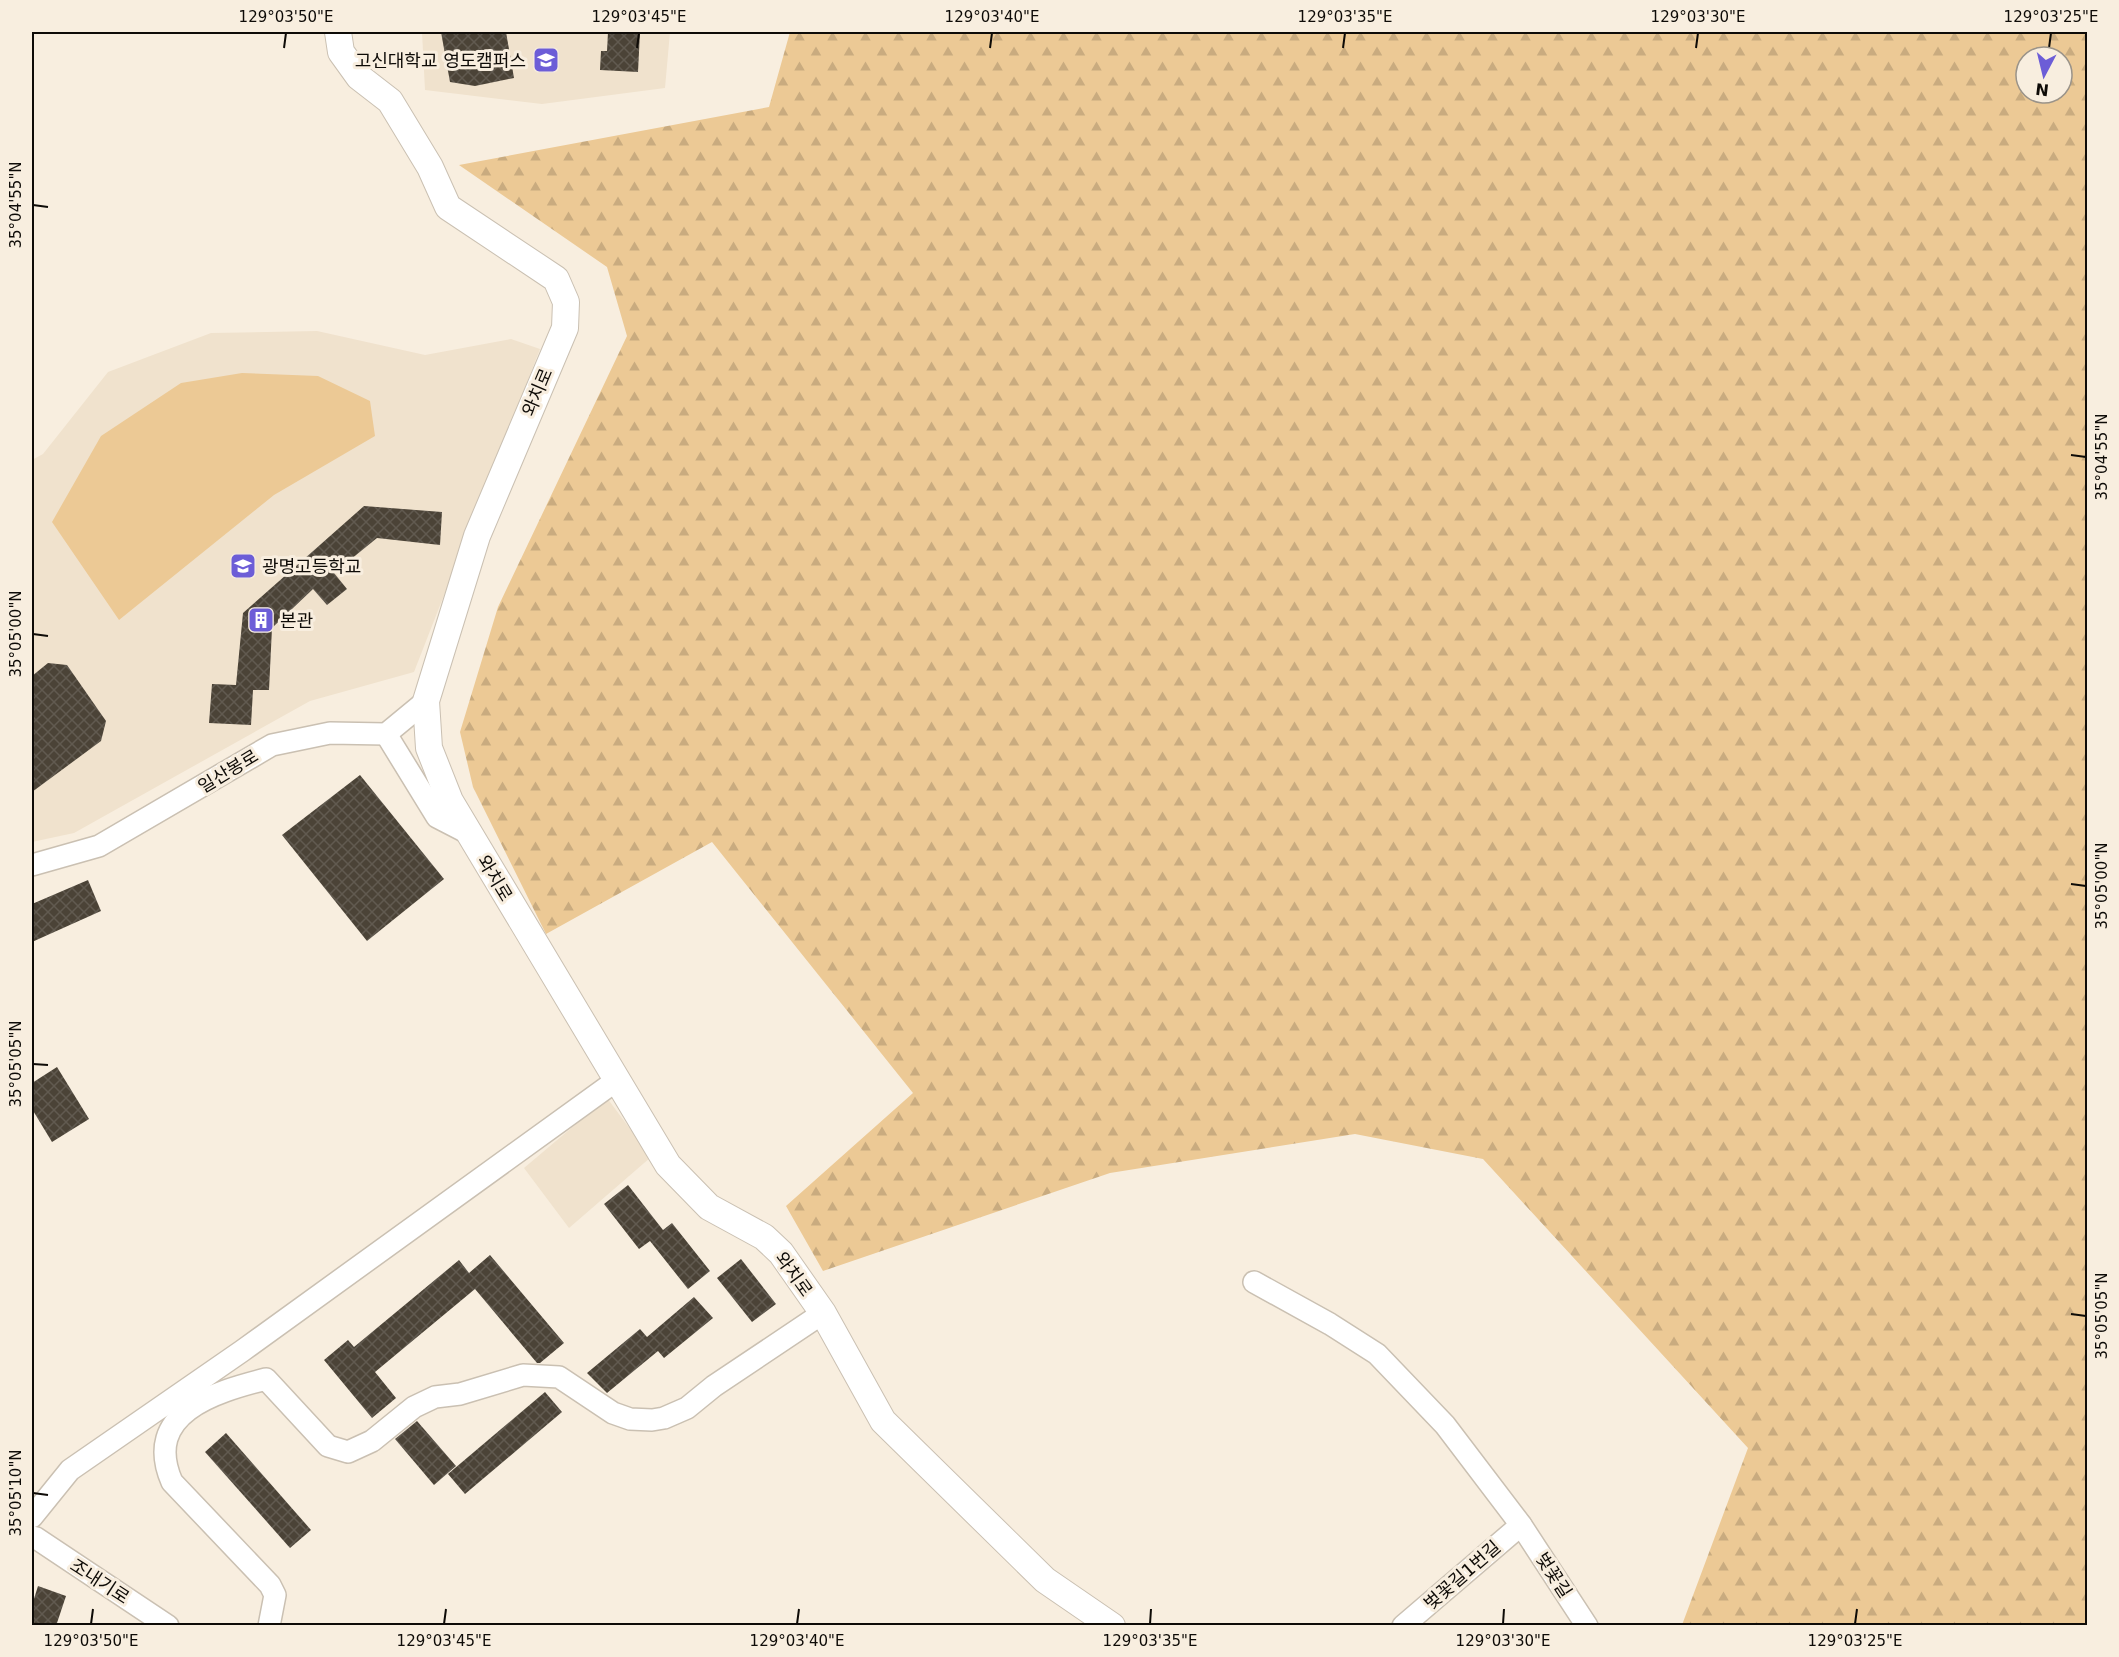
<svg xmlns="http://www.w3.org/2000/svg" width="2119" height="1657" viewBox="0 0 2119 1657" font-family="'DejaVu Sans','Noto Sans KR',sans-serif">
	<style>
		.built { fill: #f0e2cd }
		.grass { fill: #ecc995 }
		.forest { fill: url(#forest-firs); fill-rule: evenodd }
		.building { fill: url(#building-cross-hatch) }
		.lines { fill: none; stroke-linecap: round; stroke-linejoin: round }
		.minor-casing { stroke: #cac0b2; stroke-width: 24 }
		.major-casing { stroke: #cac0b2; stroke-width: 28 }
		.minor { stroke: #fff; stroke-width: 21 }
		.major { stroke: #fff; stroke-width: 26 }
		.ticks { fill: none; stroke: #0e0b07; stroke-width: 2 }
		.labels { text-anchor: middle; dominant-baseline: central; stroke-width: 6; stroke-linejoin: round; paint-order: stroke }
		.poi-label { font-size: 18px; fill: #0e0b07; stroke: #f8eedf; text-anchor: start }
		.street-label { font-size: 18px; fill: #0e0b07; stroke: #f8eedf }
		.neatline { fill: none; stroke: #0e0b07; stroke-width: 2 }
		.ticks-label { font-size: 15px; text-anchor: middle; fill: #0e0b07 }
	</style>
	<defs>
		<pattern id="forest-firs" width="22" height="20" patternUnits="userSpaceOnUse" patternTransform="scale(1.5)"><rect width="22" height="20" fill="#ecc995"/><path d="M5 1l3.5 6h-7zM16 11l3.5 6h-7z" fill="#c9ab7f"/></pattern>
		<pattern id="building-cross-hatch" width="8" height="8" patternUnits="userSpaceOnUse" patternTransform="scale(1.5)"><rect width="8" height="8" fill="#4b4337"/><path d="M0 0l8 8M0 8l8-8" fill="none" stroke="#615a50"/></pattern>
	</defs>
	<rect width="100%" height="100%" fill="#f8eedf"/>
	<g class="built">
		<path d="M422 32H670L665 88 542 104 425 90Z"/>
		<path d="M317 331 425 355 511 339 540 349 414 672 310 701 74 833 32 842V460L43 454 108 372 211 333Z"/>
		<path d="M607 1098 651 1157 569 1228 524 1168Z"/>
	</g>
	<path class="grass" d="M242 373 318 376 370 401 375 436 274 495 119 620 52 522 101 436 181 383Z"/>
	<path class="forest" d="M790 32H2087V1625H1682L1748 1448 1483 1159 1355 1134 1110 1173 823 1271 786 1206 913 1093 712 842 546 934 473 787 460 732 498 607 627 336 607 267 459 165 769 107ZM2026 57H2062V93H2026Z"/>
	<g class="building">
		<path d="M441 32H506L514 78 475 86 450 82Z"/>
		<path d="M608 32H640L638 72 600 70 601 51H607Z"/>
		<path d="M364 506 442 512 440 545 377 538 334 573 347 589 327 605 313 589 272 628 269 690H253L251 725 209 723 212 684 236 685 243 613Z"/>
		<path d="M48 663 67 665 106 721 101 741 32 792V676Z"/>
		<path d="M360 775 444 879 367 941 282 835Z"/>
		<path d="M88 880 101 911 32 942V904Z"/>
		<path d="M57 1067 89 1119 52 1142 32 1109V1083Z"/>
		<path d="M628 1185 663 1230 672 1223 710 1271 688 1289 650 1241 639 1249 604 1204Z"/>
		<path d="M490 1255 564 1343 540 1363H537L475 1289 375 1372 396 1398 372 1418 324 1360 348 1340 354 1347 459 1260 469 1273Z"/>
		<path d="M741 1259 776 1304 752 1322 717 1278Z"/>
		<path d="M694 1297 713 1318 664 1358 658 1351 607 1393 587 1373 640 1329 647 1337Z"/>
		<path d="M545 1392 562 1412 465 1494 448 1474Z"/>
		<path d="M417 1421 456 1466 434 1485 395 1439Z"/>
		<path d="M226 1433 311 1530 290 1548 205 1452Z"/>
		<path d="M38 1586 66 1596 56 1626H32V1605Z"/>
	</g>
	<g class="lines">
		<g class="minor-casing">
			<g id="minor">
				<path d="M386 734 437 817 468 833"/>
				<path d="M32 865 99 846 272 745 330 733 386 734 426 701"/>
				<path d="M1254 1282 1330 1324 1377 1354 1445 1425 1521 1525 1587 1626"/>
				<path d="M32 1517 70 1470 242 1351 617 1080"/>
				<path d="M32 1537 36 1538 168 1626"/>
				<path d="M269 1626 275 1595 270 1585 172 1482C142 1413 215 1392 266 1379L328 1446 348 1452 372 1441 414 1407 435 1397 460 1394 523 1375 559 1377 613 1413 630 1419 652 1420 664 1418 687 1408 714 1386 823 1313"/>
				<path d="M1403 1626 1521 1525"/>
			</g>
		</g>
		<g class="major-casing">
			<path id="major" d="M338 32 341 52 359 77 390 101 430 167 448 207 556 279 566 302 565 328 477 536 426 701 429 748 450 801 668 1165 709 1207 764 1237 781 1253 823 1313 883 1421 1045 1580 1112 1626"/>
		</g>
		<use href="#minor" class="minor"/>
		<use href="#major" class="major"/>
	</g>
	<path class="ticks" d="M284 48 286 33M637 48 639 33M990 48 992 33M1343 48 1345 33M1696 48 1698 33M2049 48 2051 33M33 205 48 207M2071 455 2086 457M33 634 48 636M2071 884 2086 886M33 1064 48 1065M2071 1314 2086 1316M33 1493 48 1495M91 1624 93 1609M444 1624 446 1609M797 1624 799 1609M1150 1624 1151 1609M1503 1624 1504 1609M1855 1624 1857 1609"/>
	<defs>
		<g id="university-square" transform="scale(1.35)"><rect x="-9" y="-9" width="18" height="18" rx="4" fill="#6c5dd7" stroke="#f8eedf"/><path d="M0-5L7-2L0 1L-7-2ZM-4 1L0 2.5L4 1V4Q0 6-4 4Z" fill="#fff"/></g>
		<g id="school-square" transform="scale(1.35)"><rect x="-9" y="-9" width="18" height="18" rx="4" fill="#6c5dd7" stroke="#f8eedf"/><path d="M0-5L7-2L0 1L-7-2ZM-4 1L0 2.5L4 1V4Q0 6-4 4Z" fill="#fff"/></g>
		<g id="building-square" transform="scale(1.35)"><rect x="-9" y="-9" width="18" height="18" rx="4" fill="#6c5dd7" stroke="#f8eedf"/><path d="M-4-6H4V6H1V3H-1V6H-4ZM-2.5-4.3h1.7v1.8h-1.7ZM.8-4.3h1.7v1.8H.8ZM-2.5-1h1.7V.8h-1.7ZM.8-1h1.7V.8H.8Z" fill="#fff"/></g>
	</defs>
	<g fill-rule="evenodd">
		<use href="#university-square" x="546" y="60"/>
		<use href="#school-square" x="243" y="566"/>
		<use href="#building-square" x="261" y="620"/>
	</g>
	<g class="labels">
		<g class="poi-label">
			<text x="526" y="60" text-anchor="end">고신대학교 영도캠퍼스</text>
			<text x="262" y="566">광명고등학교</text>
			<text x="280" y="620">본관</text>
		</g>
		<g class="street-label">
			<text transform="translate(537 392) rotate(-67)">와치로</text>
			<text transform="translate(228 771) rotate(-31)">일산봉로</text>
			<text transform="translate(495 878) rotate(59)">와치로</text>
			<text transform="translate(794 1274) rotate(54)">와치로</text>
			<text transform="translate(1462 1575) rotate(-41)">벚꽃길1번길</text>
			<text transform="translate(1554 1575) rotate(57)">벚꽃길</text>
			<text transform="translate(100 1581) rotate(33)">조내기로</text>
		</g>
	</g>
	<rect width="2119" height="1657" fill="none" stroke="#f8eedf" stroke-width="66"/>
	<g transform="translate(2044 75) rotate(187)"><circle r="28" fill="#f8eedf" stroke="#9a9389" stroke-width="1.5"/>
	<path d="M0-4.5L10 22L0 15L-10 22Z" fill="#6c5dd7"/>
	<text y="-9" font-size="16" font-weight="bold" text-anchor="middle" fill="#0e0b07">N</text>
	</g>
	<rect x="33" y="33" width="2053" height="1591" class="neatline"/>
	<g class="ticks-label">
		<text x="286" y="22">129°03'50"E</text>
		<text x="639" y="22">129°03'45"E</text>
		<text x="992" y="22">129°03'40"E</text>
		<text x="1345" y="22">129°03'35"E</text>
		<text x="1698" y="22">129°03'30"E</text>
		<text x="2051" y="22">129°03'25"E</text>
		<text transform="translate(16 205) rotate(-90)" y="5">35°04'55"N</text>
		<text transform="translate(2102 457) rotate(-90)" y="5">35°04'55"N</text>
		<text transform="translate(16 634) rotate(-90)" y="5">35°05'00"N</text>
		<text transform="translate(2102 886) rotate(-90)" y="5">35°05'00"N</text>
		<text transform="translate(16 1064) rotate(-90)" y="5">35°05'05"N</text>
		<text transform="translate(2102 1316) rotate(-90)" y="5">35°05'05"N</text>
		<text transform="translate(16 1493) rotate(-90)" y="5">35°05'10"N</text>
		<text x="91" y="1646">129°03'50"E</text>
		<text x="444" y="1646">129°03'45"E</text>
		<text x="797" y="1646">129°03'40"E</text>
		<text x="1150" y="1646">129°03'35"E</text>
		<text x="1503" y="1646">129°03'30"E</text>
		<text x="1855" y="1646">129°03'25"E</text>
	</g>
</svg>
